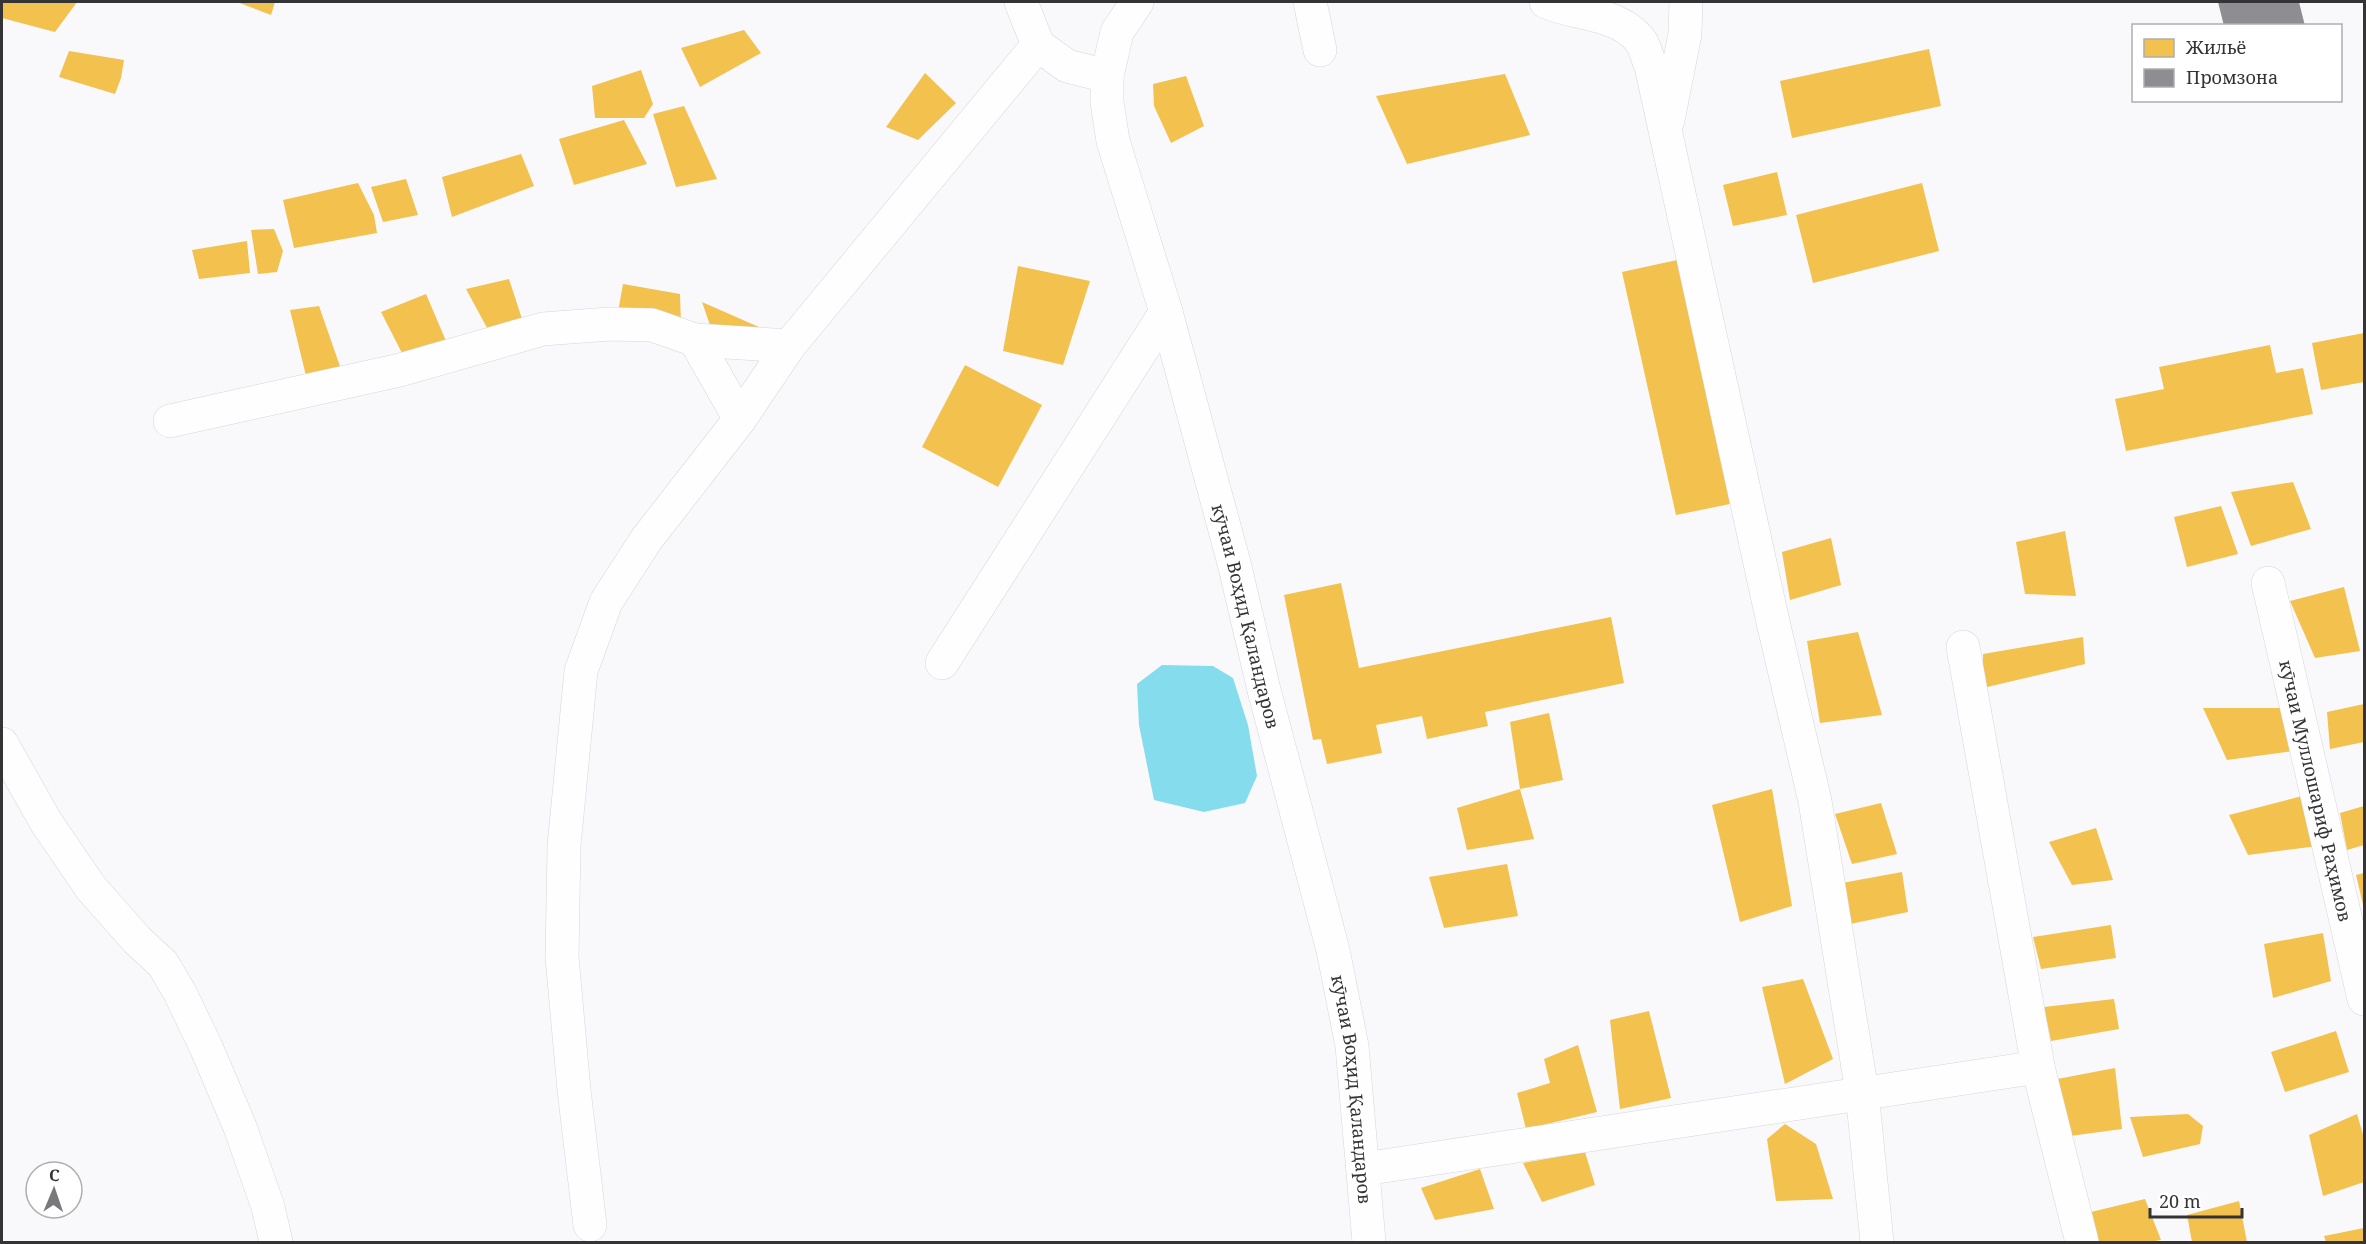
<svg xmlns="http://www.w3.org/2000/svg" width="2366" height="1244" viewBox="0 0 2366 1244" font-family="'Noto Serif',serif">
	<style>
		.water { fill: #85dced }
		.homes { fill: #f2c14e }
		.industry { fill: #8d8d92 }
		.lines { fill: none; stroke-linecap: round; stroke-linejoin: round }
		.minor-casing { stroke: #d6d6d8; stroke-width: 34 }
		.minor { stroke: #fefeff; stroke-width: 33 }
		.labels { text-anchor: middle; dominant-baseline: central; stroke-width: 6; stroke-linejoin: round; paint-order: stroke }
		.street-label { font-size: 18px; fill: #343436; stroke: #fff }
	</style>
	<rect width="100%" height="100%" fill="#f9f9fc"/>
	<path class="water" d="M1162 665 1213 666 1233 678 1248 725 1257 776 1245 803 1204 812 1154 800 1139 725 1137 684Z"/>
	<g class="homes">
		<path d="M2 2H77L55 32 2 18Z"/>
		<path d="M237 2H275L271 15Z"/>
		<path d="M744 30 761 53 700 87 681 48Z"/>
		<path d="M1929 49 1941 106 1792 138 1780 81Z"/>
		<path d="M69 51 124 60 121 78 115 94 59 77Z"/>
		<path d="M641 70 653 104 644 118H595L592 86Z"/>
		<path d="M925 73 956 103 918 140 886 127Z"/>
		<path d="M1505 74 1530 135 1407 164 1376 96Z"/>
		<path d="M1186 76 1204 126 1171 143 1154 106 1153 84Z"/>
		<path d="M684 106 717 179 676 187 653 114Z"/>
		<path d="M624 120 647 164 574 185 559 139Z"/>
		<path d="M521 154 534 186 452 217 442 177Z"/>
		<path d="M1777 172 1787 215 1733 226 1723 185Z"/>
		<path d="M406 179 418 215 383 222 371 187Z"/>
		<path d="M358 183 374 215 377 233 294 248 283 200Z"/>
		<path d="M1922 183 1939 251 1813 283 1796 215Z"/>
		<path d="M274 229 283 251 277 272 258 274 251 230Z"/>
		<path d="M247 241 250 273 199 279 192 250Z"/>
		<path d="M1677 260 1730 504 1676 515 1622 272Z"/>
		<path d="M1018 266 1090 281 1063 365 1003 351Z"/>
		<path d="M509 279 524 325 492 337 466 289Z"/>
		<path d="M623 284 680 294 681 326 618 312Z"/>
		<path d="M426 294 449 348 404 357 381 312Z"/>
		<path d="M702 302 784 338 713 334Z"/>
		<path d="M319 306 342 372 306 376 290 310Z"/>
		<path d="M2364 333V382L2321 390 2312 343Z"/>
		<path d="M2270 345 2276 373 2303 368 2313 414 2126 451 2115 399 2164 389 2159 367Z"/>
		<path d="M965 365 1042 405 998 487 922 447Z"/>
		<path d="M2293 482 2311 529 2251 546 2231 492Z"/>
		<path d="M2221 506 2238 554 2187 567 2174 517Z"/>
		<path d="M2065 531 2076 596 2025 594 2016 542Z"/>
		<path d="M1831 538 1841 585 1790 600 1782 552Z"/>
		<path d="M1341 583 1359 668 1611 617 1624 683 1485 712 1488 726 1427 739 1422 716 1376 725 1382 753 1327 764 1321 739 1313 740 1284 595Z"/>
		<path d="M2344 587 2360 651 2315 658 2290 601Z"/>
		<path d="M1858 632 1882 715 1820 723 1807 641Z"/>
		<path d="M2083 637 2085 664 1983 688V654Z"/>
		<path d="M2364 704V742L2330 749 2327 712Z"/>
		<path d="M2203 708H2284L2293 751 2227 760Z"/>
		<path d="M1549 713 1563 780 1520 789 1510 722Z"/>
		<path d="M1520 789 1534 839 1467 850 1457 808Z"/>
		<path d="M1772 789 1792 906 1740 922 1712 805Z"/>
		<path d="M2302 796 2318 846 2248 855 2229 815Z"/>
		<path d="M1881 803 1897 854 1852 864 1835 814Z"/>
		<path d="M2364 806V845L2347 850 2340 813Z"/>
		<path d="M2096 828 2113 880 2072 885 2049 842Z"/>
		<path d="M1507 864 1518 916 1444 928 1429 877Z"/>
		<path d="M1902 872 1908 912 1845 925 1842 883Z"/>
		<path d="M2364 873V909L2356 875Z"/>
		<path d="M2111 925 2116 958 2041 969 2033 937Z"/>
		<path d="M2323 933 2331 981 2273 998 2264 944Z"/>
		<path d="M1803 979 1833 1059 1785 1084 1762 987Z"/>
		<path d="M2114 999 2119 1029 2051 1041 2044 1007Z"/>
		<path d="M1649 1011 1671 1098 1620 1109 1610 1020Z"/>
		<path d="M2336 1031 2349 1072 2285 1092 2271 1052Z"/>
		<path d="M1578 1045 1597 1112 1526 1129 1517 1093 1550 1083 1544 1059Z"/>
		<path d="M2115 1068 2122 1129 2070 1136 2052 1080Z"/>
		<path d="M2188 1114 2203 1126 2200 1144 2143 1157 2130 1117Z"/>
		<path d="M2357 1114 2364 1138V1182L2323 1196 2309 1135Z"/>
		<path d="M1785 1124 1816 1144 1833 1199 1776 1201 1767 1139Z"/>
		<path d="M1585 1152 1595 1185 1542 1202 1523 1163Z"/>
		<path d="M1480 1169 1494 1209 1435 1220 1421 1188Z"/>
		<path d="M2145 1199 2161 1240 2149 1242H2096L2091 1212Z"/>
		<path d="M2239 1201 2247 1242H2192L2187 1215Z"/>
		<path d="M2364 1228V1242H2326L2324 1236Z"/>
	</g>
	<path class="industry" d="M2218 2H2299L2305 26H2224Z"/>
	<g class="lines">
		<g class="minor-casing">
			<g id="minor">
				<path d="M1021 2 1038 45 1067 66 1107 76"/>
				<path id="s1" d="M1137 2 1117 32 1107 76V102L1113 141 1166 312 1234 563 1264 690 1333 950 1352 1046 1369 1242"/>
				<path d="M1310 2 1320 50"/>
				<path d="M1546 2C1576 15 1617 12 1640 40 1645 46 1647 58 1651 66L1773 622 1815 801 1862 1092 1877 1242"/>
				<path d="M1668 120 1685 34 1686 2"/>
				<path d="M695 340 789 346"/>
				<path d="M170 421 400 370 543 329 610 324 652 325 695 340 740 419"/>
				<path id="s2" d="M2268 583 2364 999"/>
				<path d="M1963 647 2038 1067 2082 1242"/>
				<path d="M942 663 1166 312"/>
				<path d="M2 744 46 822 91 888 137 940 163 964 180 993 206 1047 240 1127 268 1207 276 1242"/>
				<path d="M1364 1169 2038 1067"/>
				<path d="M590 1225 574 1090 562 957 564 846 581 671 606 602 646 540 740 419 789 346 1038 45"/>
			</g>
		</g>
		<use href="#minor" class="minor"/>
	</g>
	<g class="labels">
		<g class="street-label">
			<text stroke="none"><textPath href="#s1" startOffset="640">кӯчаи Воҳид Қаландаров</textPath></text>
			<text stroke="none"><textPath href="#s2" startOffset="213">кӯчаи Муллошариф Раҳимов</textPath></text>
			<text stroke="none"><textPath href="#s1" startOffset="1126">кӯчаи Воҳид Қаландаров</textPath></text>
		</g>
	</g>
	<rect width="2366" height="1244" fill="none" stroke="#343436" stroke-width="6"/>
	<rect x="2132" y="24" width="210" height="78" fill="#ffffff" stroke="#aeaeaf" stroke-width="1.5"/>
	<rect x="2144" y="39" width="30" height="18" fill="#f2c14e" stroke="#aeaeaf" stroke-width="1.5"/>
	<text x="2186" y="54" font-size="18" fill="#343436">Жильё</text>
	<rect x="2144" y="69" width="30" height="18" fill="#8d8d92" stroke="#aeaeaf" stroke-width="1.5"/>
	<text x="2186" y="84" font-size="18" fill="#343436">Промзона</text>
	<g transform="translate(54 1190) rotate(2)"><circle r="28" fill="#ffffff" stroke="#aeaeaf" stroke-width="1.5"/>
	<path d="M0-4.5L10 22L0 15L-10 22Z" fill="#79797b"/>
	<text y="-9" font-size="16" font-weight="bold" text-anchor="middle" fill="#343436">С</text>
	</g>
	<path d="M2150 1208v9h92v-9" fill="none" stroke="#343436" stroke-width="3"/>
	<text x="2159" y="1208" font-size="18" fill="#343436" stroke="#ffffff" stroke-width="4.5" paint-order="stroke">20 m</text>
</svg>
